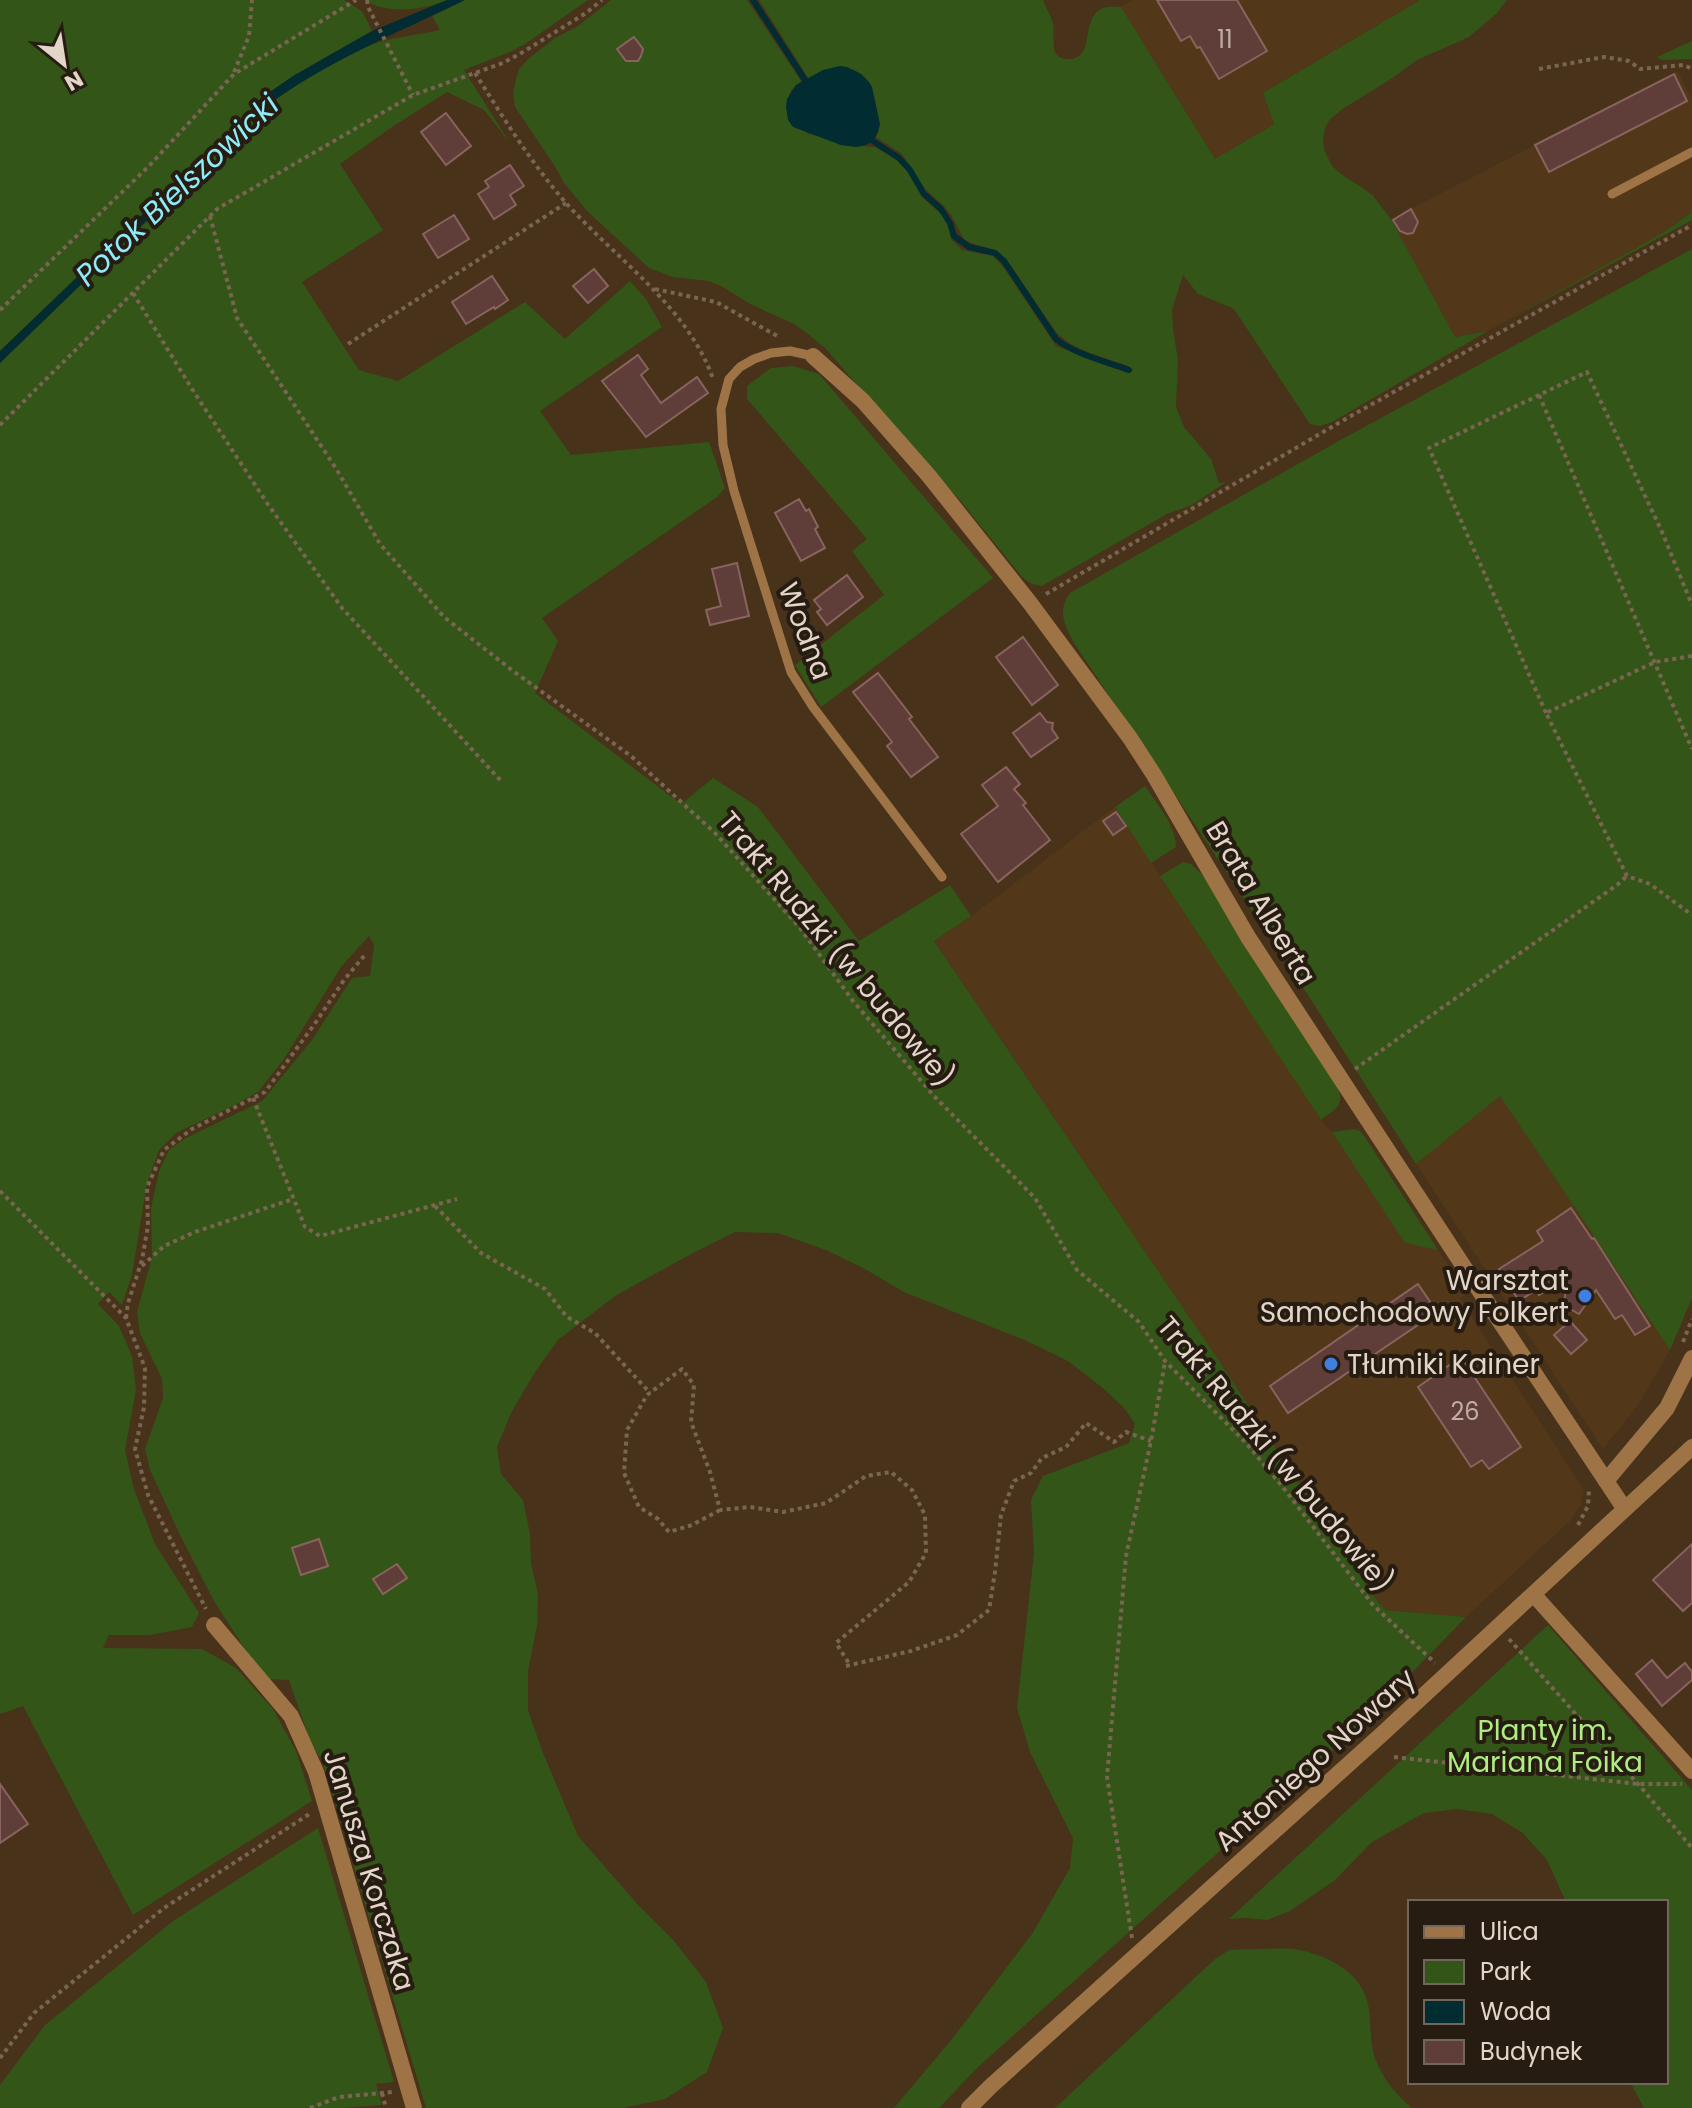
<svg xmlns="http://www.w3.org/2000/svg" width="1692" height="2108" viewBox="0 0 1692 2108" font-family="Poppins,sans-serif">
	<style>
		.built { fill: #523718 }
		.green { fill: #335517 }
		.water { fill: #002c32 }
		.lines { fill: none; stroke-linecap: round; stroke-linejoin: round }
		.stream { stroke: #002c32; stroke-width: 6 }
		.building { fill: #5f3d39; stroke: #89645f; stroke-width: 2 }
		.path { stroke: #796551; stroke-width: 4; stroke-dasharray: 4 4; stroke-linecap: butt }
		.service { stroke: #9e7447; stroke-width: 9 }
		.minor { stroke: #9e7447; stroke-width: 16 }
		.tertiary { stroke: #9e7447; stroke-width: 16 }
		.shop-dot { fill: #3f7fe0; stroke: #261c12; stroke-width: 3 }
		.labels { text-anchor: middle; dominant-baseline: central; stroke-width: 8; stroke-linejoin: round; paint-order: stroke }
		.number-label { font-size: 24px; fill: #c2afa4 }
		.street-label { font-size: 28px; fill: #e3d5c8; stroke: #261c12 }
		.poi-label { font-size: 28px; fill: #e3d5c8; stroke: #261c12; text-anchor: end }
		.park-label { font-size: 28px; fill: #afed83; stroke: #261c12 }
		.water-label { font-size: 30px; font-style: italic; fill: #8eebf9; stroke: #261c12 }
	</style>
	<rect width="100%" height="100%" fill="#48321a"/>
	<g class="built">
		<path d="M1132 0H1420L1263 93 1274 124 1215 159 1121 7Z"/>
		<path d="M1678 71 1692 98V212L1664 232 1488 331 1455 337 1391 219Z"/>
		<path d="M1115 807 1321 1120 1332 1132 1405 1242 1438 1250 1467 1294 1460 1298 1584 1490 1581 1505 1569 1522 1466 1617 1384 1610 1224 1368 934 941 971 916Z"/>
		<path d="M1499 1094 1670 1350 1639 1404 1603 1449 1416 1164Z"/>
	</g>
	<g class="green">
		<path d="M0 0H344L362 11 372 31 293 76 270 92 0 351Z"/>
		<path d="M365 0H447C424 10 387 15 365 0Z"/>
		<path d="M465 0H588L525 44 510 52 464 70 510 143 484 110 447 92 392 127 340 164 383 230 302 282 359 370 398 381 525 302 565 339 630 281 646 299 662 327 540 411 571 455 709 442 725 488 717 497 542 618 558 641 535 693 681 804 713 778 758 807 859 941 950 885 971 916 934 941 1224 1368 1373 1595 1385 1610 1466 1617 1360 1726 978 2067 939 2108H894L952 2039 1032 1934 1070 1868 1073 1838 1030 1752 1017 1708 1034 1553 1031 1500 1043 1476 1129 1443 1135 1424 1125 1409 1104 1389 1068 1361 1027 1341 904 1292 863 1268 826 1250 778 1233 735 1232 691 1254 615 1296 558 1340 535 1372 511 1413 497 1447 501 1474 523 1500 530 1534 531 1563 538 1594 537 1625 528 1672V1710L543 1753 578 1836 640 1907 674 1941 706 1982 723 2028 707 2072 665 2099 623 2108H426L323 1763 310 1741 289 1680 269 1679 255 1665 214 1601 180 1535 150 1470 145 1449 163 1398 162 1379 140 1333 137 1312 152 1257 151 1208 159 1171 169 1150 186 1138 262 1101 312 1040 352 978 370 976 374 945 369 936 341 967 284 1059 259 1091 239 1103 176 1133 159 1150 147 1183 132 1275 122 1305 109 1292 98 1304 119 1326 132 1356 136 1390 125 1450 134 1489 155 1544 199 1613 192 1627 150 1635H109L103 1648 202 1649 236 1668 273 1709 296 1751 312 1801 133 1915 23 1706 0 1714V363L261 110C296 85 332 59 373 44 394 37 418 35 440 30L432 16Z"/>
		<path d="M611 0H747L801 81 791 90 786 107 808 134 818 136 841 145 875 147 898 161 907 171 922 197 942 215 949 227 951 239 962 250 993 256 1004 268 1056 346 1129 373V366C1104 357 1074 351 1056 332L1007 260 995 250 971 243 964 239 951 215 943 205 925 189 902 154 876 137C882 125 877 118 875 106 873 100 874 92 871 87 858 60 830 66 809 79L759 0H1043C1046 8 1051 15 1053 24 1056 36 1047 59 1068 59 1102 60 1071 0 1121 7L1215 159 1274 124 1263 93 1420 0H1507L1496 14 1469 37 1417 60 1391 79 1344 108 1330 119 1325 128 1323 138 1324 149 1332 166 1342 175 1363 188 1373 196 1391 219 1455 337 1488 331 1664 232 1692 212V220L1488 331 1332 422 1320 426 1310 424 1236 312 1232 308 1198 294 1183 275 1172 310 1173 328 1178 361 1176 407 1184 427 1211 459 1219 483 1226 482 1192 505 1167 514 1042 586 1032 584 1022 577 959 499 939 480 826 349 808 334 794 324 750 304 723 287 709 281 673 277 649 268 588 212 564 183 556 168 515 107 513 92 516 79 519 69 528 59 555 38 578 26Z"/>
		<path d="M1692 41V59L1662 60 1657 57Z"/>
		<path d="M1692 249V1298L1670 1350 1500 1096 1416 1164 1295 975 1074 643C1064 624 1057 611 1070 593L1344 438Z"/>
		<path d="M793 366 819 374 993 578 821 707 795 665 884 595 852 551 867 539 747 399V386L771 368Z"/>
		<path d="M1145 786C1156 803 1176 825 1176 847L1151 863 1115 807Z"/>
		<path d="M1183 862 1191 864 1206 878 1338 1088C1345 1107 1334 1109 1321 1120L1160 876Z"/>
		<path d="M1354 1129 1360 1131 1365 1137 1438 1250 1405 1243 1332 1132Z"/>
		<path d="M1548 1625 1692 1790V2108H1644L1630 2082H1666V1902H1566L1547 1860 1523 1833 1492 1814 1457 1809 1424 1813 1372 1842 1335 1880 1290 1911 1267 1920 1247 1918 1229 1919Z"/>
		<path d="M318 1828 394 2082 376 2084 382 2105 343 2108H0V2085L45 2025 173 1921Z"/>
		<path d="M1248 1949C1266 1950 1286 1946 1304 1951 1327 1956 1358 1972 1366 1997 1373 2017 1368 2038 1375 2058 1383 2079 1395 2094 1412 2108H1055L1215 1959 1229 1950Z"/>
	</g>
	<g class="water">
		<path d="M447 0H465C395 34 323 63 261 110L0 363V351L270 92 293 76 372 31Z"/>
		<path d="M840 66 847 67 861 74 869 82 872 87 880 124 878 132 873 141 866 145 856 147 841 145 793 127 788 120 786 107 787 99 796 85 823 70Z"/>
	</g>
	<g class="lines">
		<g class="stream">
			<path d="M753 0 805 80"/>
			<path d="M873 141 899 158 910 170 924 194 941 209 950 223 954 236 969 247 995 253 1004 261 1056 339C1076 355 1105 361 1129 370"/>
		</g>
	</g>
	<g class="building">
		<path d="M1157 0H1237L1267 51 1219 79 1200 47 1197 48 1190 36 1181 41Z"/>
		<path d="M634 37 643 49 641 56 638 61H626L617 49Z"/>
		<path d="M1674 74 1687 101 1549 172 1535 145Z"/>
		<path d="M446 113 471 146 446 165 421 132Z"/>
		<path d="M510 165 524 186 510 195 516 205 494 219 478 194 489 187 485 181Z"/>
		<path d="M1411 209 1418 222 1413 233 1407 234 1400 231 1393 220Z"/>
		<path d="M454 215 469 239 438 258 423 234Z"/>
		<path d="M594 269 608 286 588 303 573 286Z"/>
		<path d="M492 276 508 300 495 309 494 307 466 324 452 302Z"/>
		<path d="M638 355 648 369 641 375 661 403 697 377 708 393 646 437 602 381Z"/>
		<path d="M799 499 806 511 809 509 818 527 815 529 825 548 801 561 775 513Z"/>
		<path d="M737 563 749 616 710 625 706 610 721 606 712 569Z"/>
		<path d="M847 575 863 597 827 625 817 612 821 609 814 600Z"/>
		<path d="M1023 637 1058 685 1032 705 996 657Z"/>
		<path d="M878 673 912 717 909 719 938 757 911 777 887 746 892 742 853 692Z"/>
		<path d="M1040 713 1047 722 1053 723 1052 729 1058 738 1031 757 1013 733Z"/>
		<path d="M1006 767 1020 784 1014 789 1026 803 1023 805 1050 840 998 882 961 834 998 806 982 785Z"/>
		<path d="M1116 812 1126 826 1113 835 1103 821Z"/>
		<path d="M1571 1208 1592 1239 1594 1238 1650 1326 1635 1335 1622 1315 1615 1319 1596 1290 1579 1314 1565 1306V1278L1539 1295 1536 1290 1519 1301 1499 1269 1543 1241 1537 1231Z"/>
		<path d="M1418 1284 1437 1312 1288 1413 1270 1386Z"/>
		<path d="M1570 1321 1587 1340 1571 1354 1554 1335Z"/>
		<path d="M1461 1357 1521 1447 1489 1469 1482 1460 1471 1467 1418 1387Z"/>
		<path d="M319 1539 328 1566 301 1575 292 1548Z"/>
		<path d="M1692 1544V1603L1683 1611 1653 1580Z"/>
		<path d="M397 1564 407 1578 383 1594 373 1579Z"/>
		<path d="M1652 1660 1667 1678 1685 1663 1692 1672V1680L1662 1706 1636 1674Z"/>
		<path d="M0 1784 28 1824 0 1843Z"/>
	</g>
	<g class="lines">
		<g class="path">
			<path d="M367 0 368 7 413 95"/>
			<path d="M1539 69 1604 57 1629 61 1640 69 1684 65 1692 69"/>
			<path d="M234 72 249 36 252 0"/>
			<path d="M475 73C503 117 531 163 566 203 614 257 689 308 713 379"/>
			<path d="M210 216 237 318 337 470 380 544 444 617 513 671 631 756 715 833 800 928 853 1001 934 1096 1035 1198 1077 1270 1139 1322 1165 1361 1245 1442 1282 1486 1373 1605 1435 1663"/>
			<path d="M655 289 716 302 779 337"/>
			<path d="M133 293 192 389 267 503 342 608 501 781"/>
			<path d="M0 310 149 166 234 74 356 0"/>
			<path d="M348 344 566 203"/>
			<path d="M1539 395 1692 749"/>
			<path d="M0 425 217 209 413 95 503 63 523 52 586 13 602 0"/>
			<path d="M1046 594 1342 421 1692 225"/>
			<path d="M1692 656 1655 662 1546 713 1627 876 1650 884 1692 915"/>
			<path d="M1546 713 1429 448 1587 372 1662 532 1692 605"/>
			<path d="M1355 1069 1617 885 1627 876"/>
			<path d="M253 1098 305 1227 320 1236 457 1199"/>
			<path d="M0 1191 126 1318 145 1368 144 1407 135 1449 148 1495 206 1609"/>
			<path d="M435 1206 481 1253 545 1289 567 1317 595 1333 650 1393"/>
			<path d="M142 1266 164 1246 195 1232 293 1199"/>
			<path d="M126 1318 128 1303 142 1260 148 1226 147 1187 164 1150 192 1129 265 1092 316 1022 344 980 364 956"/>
			<path d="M1683 1342 1692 1319"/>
			<path d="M720 1510 692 1525 669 1532 658 1519 639 1507 624 1473 627 1430 647 1395 682 1369 694 1385 691 1422 710 1472 720 1510 750 1507 783 1512 826 1503 866 1476 891 1472 912 1490 925 1515 926 1553 909 1582 836 1643 850 1665"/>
			<path d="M1578 1525 1588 1506 1589 1489"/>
			<path d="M1509 1639 1638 1784 1692 1848"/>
			<path d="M846 1666 911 1651 957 1635 989 1610 995 1572 1001 1515 1014 1481 1031 1473 1042 1458 1066 1447 1086 1423 1114 1442 1126 1432 1151 1441"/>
			<path d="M1394 1757 1638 1784H1682"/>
			<path d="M1132 1938 1107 1777 1126 1556 1151 1441 1165 1362"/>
			<path d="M0 2058 34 2013 164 1908 311 1813"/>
			<path d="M382 2093 386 2108"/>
			<path d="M310 2108 339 2097 393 2092"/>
		</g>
		<g class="service">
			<path d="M1612 194 1692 152"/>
			<path d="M813 356 790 351 771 353 754 359 740 367 729 379 721 409 723 445 734 491 791 672 813 707 942 877"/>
		</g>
		<g class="minor">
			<path d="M813 356 863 401 929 476 1030 603 1130 738 1154 775 1248 937 1485 1299 1624 1508"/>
			<path d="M1606 1481 1667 1408 1692 1358"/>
			<path d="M1534 1595 1692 1771"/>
			<path d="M214 1625 291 1716 316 1772 414 2108"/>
		</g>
		<path class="tertiary" d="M969 2108 991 2086 1381 1735 1692 1447"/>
	</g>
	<g class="shop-dot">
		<circle cx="1585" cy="1296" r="8"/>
		<circle cx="1331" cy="1364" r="8"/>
	</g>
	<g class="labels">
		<g class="number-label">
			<text x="1225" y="39">11</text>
			<text x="1465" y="1411">26</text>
		</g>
		<g class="street-label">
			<text transform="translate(805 631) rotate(69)">Wodna</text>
			<text transform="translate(1261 903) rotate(59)">Brata Alberta</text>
			<text transform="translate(836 949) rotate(50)">Trakt Rudzki (w budowie)</text>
			<text transform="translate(1275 1454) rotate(50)">Trakt Rudzki (w budowie)</text>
			<text transform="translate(1315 1760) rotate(-42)">Antoniego Nowary</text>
			<text transform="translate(369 1870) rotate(73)">Janusza Korczaka</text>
		</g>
		<g class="poi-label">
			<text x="1569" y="1280">Warsztat<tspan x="1569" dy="32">Samochodowy Folkert</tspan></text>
			<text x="1347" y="1364" text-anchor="start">Tłumiki Kainer</text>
		</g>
		<g class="park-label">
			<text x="1545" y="1730">Planty im.<tspan x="1545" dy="32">Mariana Foika</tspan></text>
		</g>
		<g class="water-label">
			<text transform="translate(177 190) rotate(-43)">Potok Bielszowicki</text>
		</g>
	</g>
	<rect x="1408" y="1900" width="260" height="184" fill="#261c12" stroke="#72665b" stroke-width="2"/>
	<rect x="1424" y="1926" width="40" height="12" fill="#9e7447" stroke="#72665b" stroke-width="2"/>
	<text x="1480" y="1940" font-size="24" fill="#e3d5c8">Ulica</text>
	<rect x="1424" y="1960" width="40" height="24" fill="#335517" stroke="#72665b" stroke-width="2"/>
	<text x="1480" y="1980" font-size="24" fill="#e3d5c8">Park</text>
	<rect x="1424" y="2000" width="40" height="24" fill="#002c32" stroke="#72665b" stroke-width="2"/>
	<text x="1480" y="2020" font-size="24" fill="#e3d5c8">Woda</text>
	<rect x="1424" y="2040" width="40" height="24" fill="#5f3d39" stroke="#72665b" stroke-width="2"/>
	<text x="1480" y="2060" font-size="24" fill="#e3d5c8">Budynek</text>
	<g transform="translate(64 64) rotate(150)" stroke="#261c12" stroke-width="6" paint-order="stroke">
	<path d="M0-6L14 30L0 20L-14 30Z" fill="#e3d5c8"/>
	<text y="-12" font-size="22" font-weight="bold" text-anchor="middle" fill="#e3d5c8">N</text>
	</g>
</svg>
